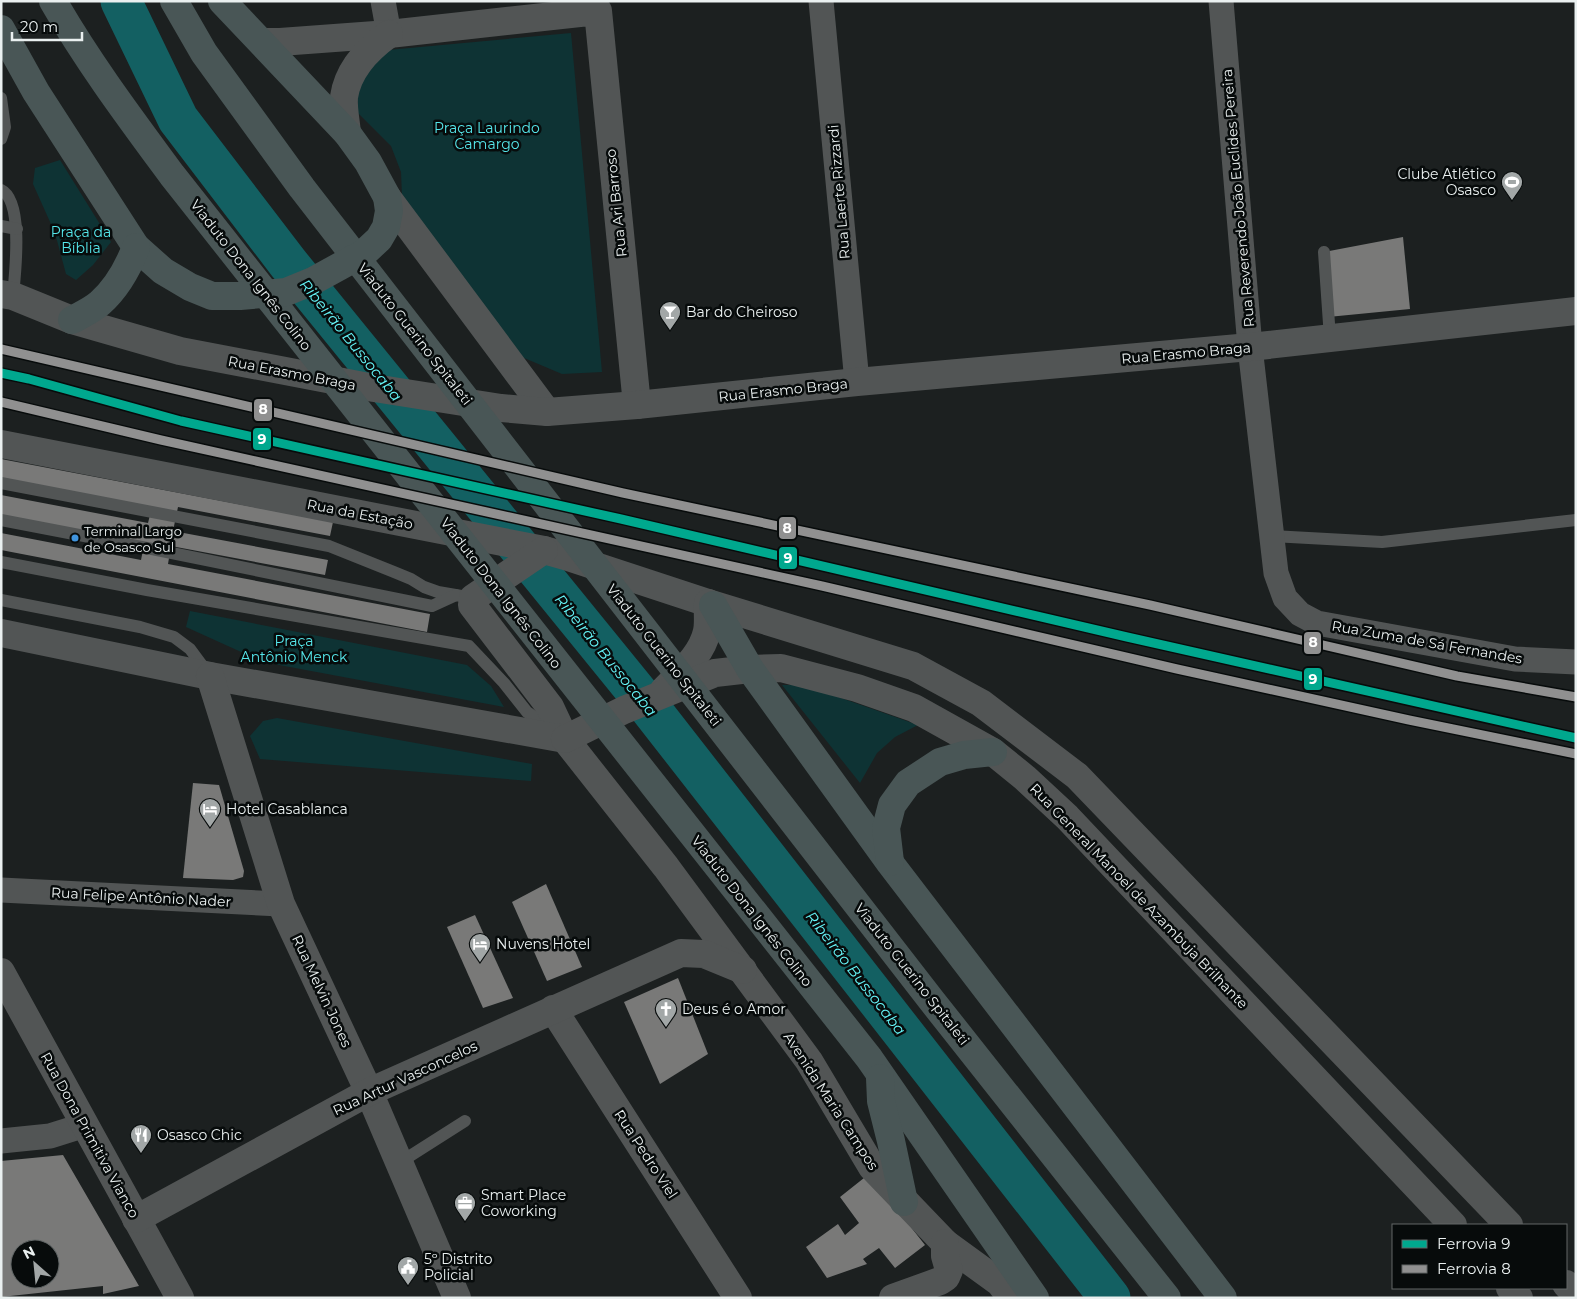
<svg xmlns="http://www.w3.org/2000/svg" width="1577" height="1299" viewBox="0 0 1577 1299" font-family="Montserrat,sans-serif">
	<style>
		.green { fill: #0e3334 }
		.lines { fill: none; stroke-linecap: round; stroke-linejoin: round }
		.river { stroke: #136062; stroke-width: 41 }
		.building { fill: #797978; fill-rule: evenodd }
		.lane { stroke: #525555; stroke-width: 12 }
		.street { stroke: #525555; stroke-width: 25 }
		.secondary { stroke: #525555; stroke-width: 28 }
		.primary { stroke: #495656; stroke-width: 28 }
		.rail-1-casing { stroke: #070b0b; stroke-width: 12 }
		.rail-2-casing { stroke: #070b0b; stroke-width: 12 }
		.rail-1 { stroke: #00a88e; stroke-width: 9 }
		.rail-2 { stroke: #909090; stroke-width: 9 }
		.bus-dot { fill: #4094de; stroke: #070b0b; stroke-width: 2 }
		.labels { text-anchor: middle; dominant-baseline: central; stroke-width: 5; stroke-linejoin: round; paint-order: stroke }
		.bus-label { font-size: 13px; fill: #eaf0f0; stroke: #070b0b; text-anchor: start }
		.park-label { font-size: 14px; fill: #56e8ec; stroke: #070b0b }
		.poi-label { font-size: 14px; fill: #eaf0f0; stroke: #070b0b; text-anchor: start }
		.street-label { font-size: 14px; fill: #eaf0f0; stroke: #070b0b }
		.water-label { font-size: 15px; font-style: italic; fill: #66f6f9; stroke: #070b0b }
		.line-badge { stroke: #070b0b; stroke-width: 2 }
		.badge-label { font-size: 14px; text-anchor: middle; font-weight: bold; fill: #fff }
	</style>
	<rect width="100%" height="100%" fill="#1c2020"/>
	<g class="green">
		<path d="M571 33 602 372 562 374 510 352 402 196 401 172 391 146 358 113 357 84 388 50Z"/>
		<path d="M60 160 111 242 93 265 76 280 66 274 55 233 33 184 35 168Z"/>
		<path d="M190 611 467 665 491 686 504 707 263 662 186 627Z"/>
		<path d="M782 685H804L918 725 895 737 877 753 860 783Z"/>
		<path d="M277 718 532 764 531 781 260 759 250 736 263 721Z"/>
	</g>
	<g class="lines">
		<path class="river" d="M121 1 178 119 288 263 649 707 1110 1298"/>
	</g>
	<g class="building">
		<path d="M1403 237 1410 309 1328 317 1324 252Z"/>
		<path d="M1 459 333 522 330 536 178 507 173 531 328 560 325 575 171 546 168 564 430 614 427 632 1 550V533L141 560 143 550 1 517V495L148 523 150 515 1 478Z"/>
		<path d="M193 783 219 785 244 871 243 877 233 880 183 878Z"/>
		<path d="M546 884 582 967 547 981 512 902Z"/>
		<path d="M475 915 513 998 483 1008 447 927Z"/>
		<path d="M678 978 708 1054 660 1084 624 1002Z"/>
		<path d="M63 1155 139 1286 103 1294V1286L1 1297V1161ZM20 1249H50V1279H20Z"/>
		<path d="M869 1174 925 1245 895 1268 879 1248 863 1259 867 1264 827 1278 806 1247 838 1224 845 1235 859 1223 840 1197Z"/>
	</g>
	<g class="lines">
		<g class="lane">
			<path d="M1 98 5 127 1 139"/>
			<path d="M1 190C24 201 15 274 13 296"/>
			<path d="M1 226 17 229"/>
			<path d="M1324 252 1330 338"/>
			<path d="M1 483 329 546 394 572 411 579 424 587 438 592 473 598"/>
			<path d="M1 520 152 549 432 606 456 595"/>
			<path d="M1272 536 1382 542 1576 520"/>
			<path d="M1 562 147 590 469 646 504 683 527 712 551 729"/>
			<path d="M1 600 140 627 174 637 190 649 207 672"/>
			<path d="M399 1163 465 1121"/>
		</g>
		<g class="street">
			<path d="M383 1 389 34"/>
			<path d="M821 1 857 382"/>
			<path d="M1221 1 1250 347 1276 573 1285 598 1300 614 1317 623 1515 659 1576 662"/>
			<path d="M1 890 281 904"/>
			<path d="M1 1141 50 1136 85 1125"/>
		</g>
		<g class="secondary">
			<path d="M262 42H280L389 34 598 11 637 405"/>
			<path d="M347 133C346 122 343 108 344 97 348 69 368 49 389 34"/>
			<path d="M387 197 547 412"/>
			<path d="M1 294 13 296 72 320 180 351 374 388 501 408 547 412 637 405 857 382 1250 347 1576 311"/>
			<path d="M1 444 544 550 565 556 708 603 913 666 981 703 1077 776 1509 1225"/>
			<path d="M544 550 473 598 472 605 550 707 565 739 666 867 809 1061 872 1167 945 1243 1000 1283 1011 1298"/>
			<path d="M1 633 210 676 565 739"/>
			<path d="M210 676 281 904 369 1092 457 1298"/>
			<path d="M664 690C680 673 702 655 707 631 709 622 707 612 708 603"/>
			<path d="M565 739 624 710 715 673 750 669 781 668 857 688 914 708 993 752 1025 778 1067 817 1453 1225"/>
			<path d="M1 972 180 1298"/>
			<path d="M553 1009 738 1298"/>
			<path d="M136 1219 369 1092 681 953 704 954 743 970"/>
			<path d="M1566 1284 1576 1295"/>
			<path d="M1510 1288 1519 1298"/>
			<path d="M893 1298 940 1281 946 1277 949 1270 945 1256V1243"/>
		</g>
		<g class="primary">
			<path d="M53 1C88 62 130 118 172 175L869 1058 1035 1298"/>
			<path d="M174 1 204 53 302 188 932 1001 1167 1298"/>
			<path d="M1 29 36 92 136 247 163 271 190 287 212 296H240L286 292 313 281 364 253 379 239 386 227 389 211 387 197 368 162 347 133 222 1"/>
			<path d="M72 320C81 315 92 310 100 303 118 287 128 268 136 247"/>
			<path d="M713 605 750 669 890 863 1223 1298"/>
			<path d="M890 862 886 828 892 805 908 783 940 762 964 755 993 752"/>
			<path d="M880 1078 881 1101 891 1141 904 1202"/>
		</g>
		<g class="rail-1-casing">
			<path id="rail-1" d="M1 373 29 379 181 421 621 519 1127 637 1576 738"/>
		</g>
		<g class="rail-2-casing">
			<g id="rail-2">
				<path d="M1 349 623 493 1150 605 1457 676 1576 697"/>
				<path d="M1 402 161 440 822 586 1177 669 1409 720 1576 754"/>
			</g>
		</g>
		<use href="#rail-1" class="rail-1"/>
		<use href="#rail-2" class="rail-2"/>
	</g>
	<defs>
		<g id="stadium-pin" transform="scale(1.125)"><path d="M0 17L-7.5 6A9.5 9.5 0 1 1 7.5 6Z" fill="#a2a7a7" stroke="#070b0b"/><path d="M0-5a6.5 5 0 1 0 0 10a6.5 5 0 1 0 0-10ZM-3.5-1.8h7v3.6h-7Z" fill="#fff"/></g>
		<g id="bar-pin" transform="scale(1.125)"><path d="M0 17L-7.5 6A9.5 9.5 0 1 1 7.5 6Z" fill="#a2a7a7" stroke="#070b0b"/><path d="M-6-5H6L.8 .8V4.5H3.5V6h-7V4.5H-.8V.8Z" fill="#fff"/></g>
		<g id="hotel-pin" transform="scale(1.125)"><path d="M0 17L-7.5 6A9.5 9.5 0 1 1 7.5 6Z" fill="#a2a7a7" stroke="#070b0b"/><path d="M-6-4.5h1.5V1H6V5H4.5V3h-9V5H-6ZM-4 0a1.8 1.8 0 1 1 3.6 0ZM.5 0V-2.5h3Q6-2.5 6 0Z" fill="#fff"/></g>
		<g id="church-pin" transform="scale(1.125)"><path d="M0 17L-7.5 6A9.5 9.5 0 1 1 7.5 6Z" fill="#a2a7a7" stroke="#070b0b"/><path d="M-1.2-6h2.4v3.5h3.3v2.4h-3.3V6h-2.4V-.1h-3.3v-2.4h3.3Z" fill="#fff"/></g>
		<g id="restaurant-pin" transform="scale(1.125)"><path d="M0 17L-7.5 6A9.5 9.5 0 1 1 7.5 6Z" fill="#a2a7a7" stroke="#070b0b"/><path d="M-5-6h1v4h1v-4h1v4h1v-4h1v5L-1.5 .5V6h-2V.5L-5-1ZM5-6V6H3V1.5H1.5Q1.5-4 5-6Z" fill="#fff"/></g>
		<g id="office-pin" transform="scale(1.125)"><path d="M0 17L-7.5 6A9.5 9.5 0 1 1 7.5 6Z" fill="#a2a7a7" stroke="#070b0b"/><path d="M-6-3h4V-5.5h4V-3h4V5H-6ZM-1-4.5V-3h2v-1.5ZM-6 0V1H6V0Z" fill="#fff"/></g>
		<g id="civic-pin" transform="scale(1.125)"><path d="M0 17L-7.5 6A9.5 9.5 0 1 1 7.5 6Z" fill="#a2a7a7" stroke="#070b0b"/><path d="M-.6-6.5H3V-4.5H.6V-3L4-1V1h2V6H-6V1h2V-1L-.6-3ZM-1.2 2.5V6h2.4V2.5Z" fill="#fff"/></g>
	</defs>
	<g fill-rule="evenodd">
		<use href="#stadium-pin" x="1512" y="182"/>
		<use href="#bar-pin" x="670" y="312"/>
		<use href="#hotel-pin" x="210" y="809"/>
		<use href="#hotel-pin" x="480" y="944"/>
		<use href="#church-pin" x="666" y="1009"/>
		<use href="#restaurant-pin" x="141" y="1135"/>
		<use href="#office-pin" x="465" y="1203"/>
		<use href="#civic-pin" x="408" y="1267"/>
	</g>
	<circle class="bus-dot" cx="75" cy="538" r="4.5"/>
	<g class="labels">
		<g class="bus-label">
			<text x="84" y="531">Terminal Largo<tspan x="84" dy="16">de Osasco Sul</tspan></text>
		</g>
		<g class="park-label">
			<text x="487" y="128">Praça Laurindo<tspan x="487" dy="16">Camargo</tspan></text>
			<text x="81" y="232">Praça da<tspan x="81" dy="16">Bíblia</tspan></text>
			<text x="294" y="641">Praça<tspan x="294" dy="16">Antônio Menck</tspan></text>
		</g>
		<g class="poi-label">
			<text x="1496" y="174" text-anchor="end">Clube Atlético<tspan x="1496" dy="16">Osasco</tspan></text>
			<text x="686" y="312">Bar do Cheiroso</text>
			<text x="226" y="809">Hotel Casablanca</text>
			<text x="496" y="944">Nuvens Hotel</text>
			<text x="682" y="1009">Deus é o Amor</text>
			<text x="157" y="1135">Osasco Chic</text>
			<text x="481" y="1195">Smart Place<tspan x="481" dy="16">Coworking</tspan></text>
			<text x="424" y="1259">5º Distrito<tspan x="424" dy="16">Policial</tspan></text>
		</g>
		<g class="street-label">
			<text transform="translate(839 192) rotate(-95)">Rua Laerte Rizzardi</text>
			<text transform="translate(1238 198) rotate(-95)">Rua Reverendo João Euclides Pereira</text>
			<text transform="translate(616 203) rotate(-96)">Rua Ari Barroso</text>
			<text transform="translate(251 275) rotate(52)">Viaduto Dona Ignês Colino</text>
			<text transform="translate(415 334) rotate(52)">Viaduto Guerino Spitaleti</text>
			<text transform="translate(1186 353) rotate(-5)">Rua Erasmo Braga</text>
			<text transform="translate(292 373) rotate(11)">Rua Erasmo Braga</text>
			<text transform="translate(783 390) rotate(-6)">Rua Erasmo Braga</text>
			<text transform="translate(360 514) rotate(11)">Rua da Estação</text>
			<text transform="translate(501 593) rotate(52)">Viaduto Dona Ignês Colino</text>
			<text transform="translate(1427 642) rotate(10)">Rua Zuma de Sá Fernandes</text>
			<text transform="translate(664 655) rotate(52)">Viaduto Guerino Spitaleti</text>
			<text transform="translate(1139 896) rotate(46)">Rua General Manoel de Azambuja Brilhante</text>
			<text transform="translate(141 897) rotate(3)">Rua Felipe Antônio Nader</text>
			<text transform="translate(752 911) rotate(52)">Viaduto Dona Ignês Colino</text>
			<text transform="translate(912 974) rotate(52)">Viaduto Guerino Spitaleti</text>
			<text transform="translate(322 991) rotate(65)">Rua Melvin Jones</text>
			<text transform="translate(405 1078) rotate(-25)">Rua Artur Vasconcelos</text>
			<text transform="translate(831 1101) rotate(57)">Avenida Maria Campos</text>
			<text transform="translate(90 1135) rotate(61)">Rua Dona Primitiva Vianco</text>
			<text transform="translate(646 1154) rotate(57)">Rua Pedro Viel</text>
		</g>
		<g class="water-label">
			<text transform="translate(351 340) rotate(51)">Ribeirão Bussocaba</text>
			<text transform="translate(606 655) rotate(51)">Ribeirão Bussocaba</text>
			<text transform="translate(856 973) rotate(52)">Ribeirão Bussocaba</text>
		</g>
	</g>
	<g class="line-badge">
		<rect x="253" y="398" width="20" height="24" rx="5" fill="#909090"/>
		<rect x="252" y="427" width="20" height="24" rx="5" fill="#00a88e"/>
		<rect x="778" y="516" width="19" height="24" rx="5" fill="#909090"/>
		<rect x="778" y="546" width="20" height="24" rx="5" fill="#00a88e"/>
		<rect x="1303" y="631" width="19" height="24" rx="5" fill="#909090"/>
		<rect x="1303" y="667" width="20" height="24" rx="5" fill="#00a88e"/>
	</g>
	<g class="badge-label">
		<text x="263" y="414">8</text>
		<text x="262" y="444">9</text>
		<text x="787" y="533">8</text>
		<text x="788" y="563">9</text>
		<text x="1313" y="647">8</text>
		<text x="1313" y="684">9</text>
	</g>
	<rect width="1577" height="1299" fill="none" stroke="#eaf0f0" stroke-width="5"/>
	<rect x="1392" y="1224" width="175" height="65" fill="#070b0b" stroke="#626767"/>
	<rect x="1402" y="1240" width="25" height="8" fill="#00a88e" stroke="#626767"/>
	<text x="1437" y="1249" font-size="15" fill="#eaf0f0">Ferrovia 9</text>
	<rect x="1402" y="1265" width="25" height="8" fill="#909090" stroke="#626767"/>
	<text x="1437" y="1274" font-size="15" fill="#eaf0f0">Ferrovia 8</text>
	<g transform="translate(35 1264) rotate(333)"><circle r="24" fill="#070b0b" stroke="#626767"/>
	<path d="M0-4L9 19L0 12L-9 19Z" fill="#a2a7a7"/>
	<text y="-8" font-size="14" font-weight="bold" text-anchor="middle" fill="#eaf0f0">N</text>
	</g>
	<path d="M12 32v8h70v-8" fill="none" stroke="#eaf0f0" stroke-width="2.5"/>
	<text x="20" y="32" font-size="15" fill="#eaf0f0" stroke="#070b0b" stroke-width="4" paint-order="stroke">20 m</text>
</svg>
